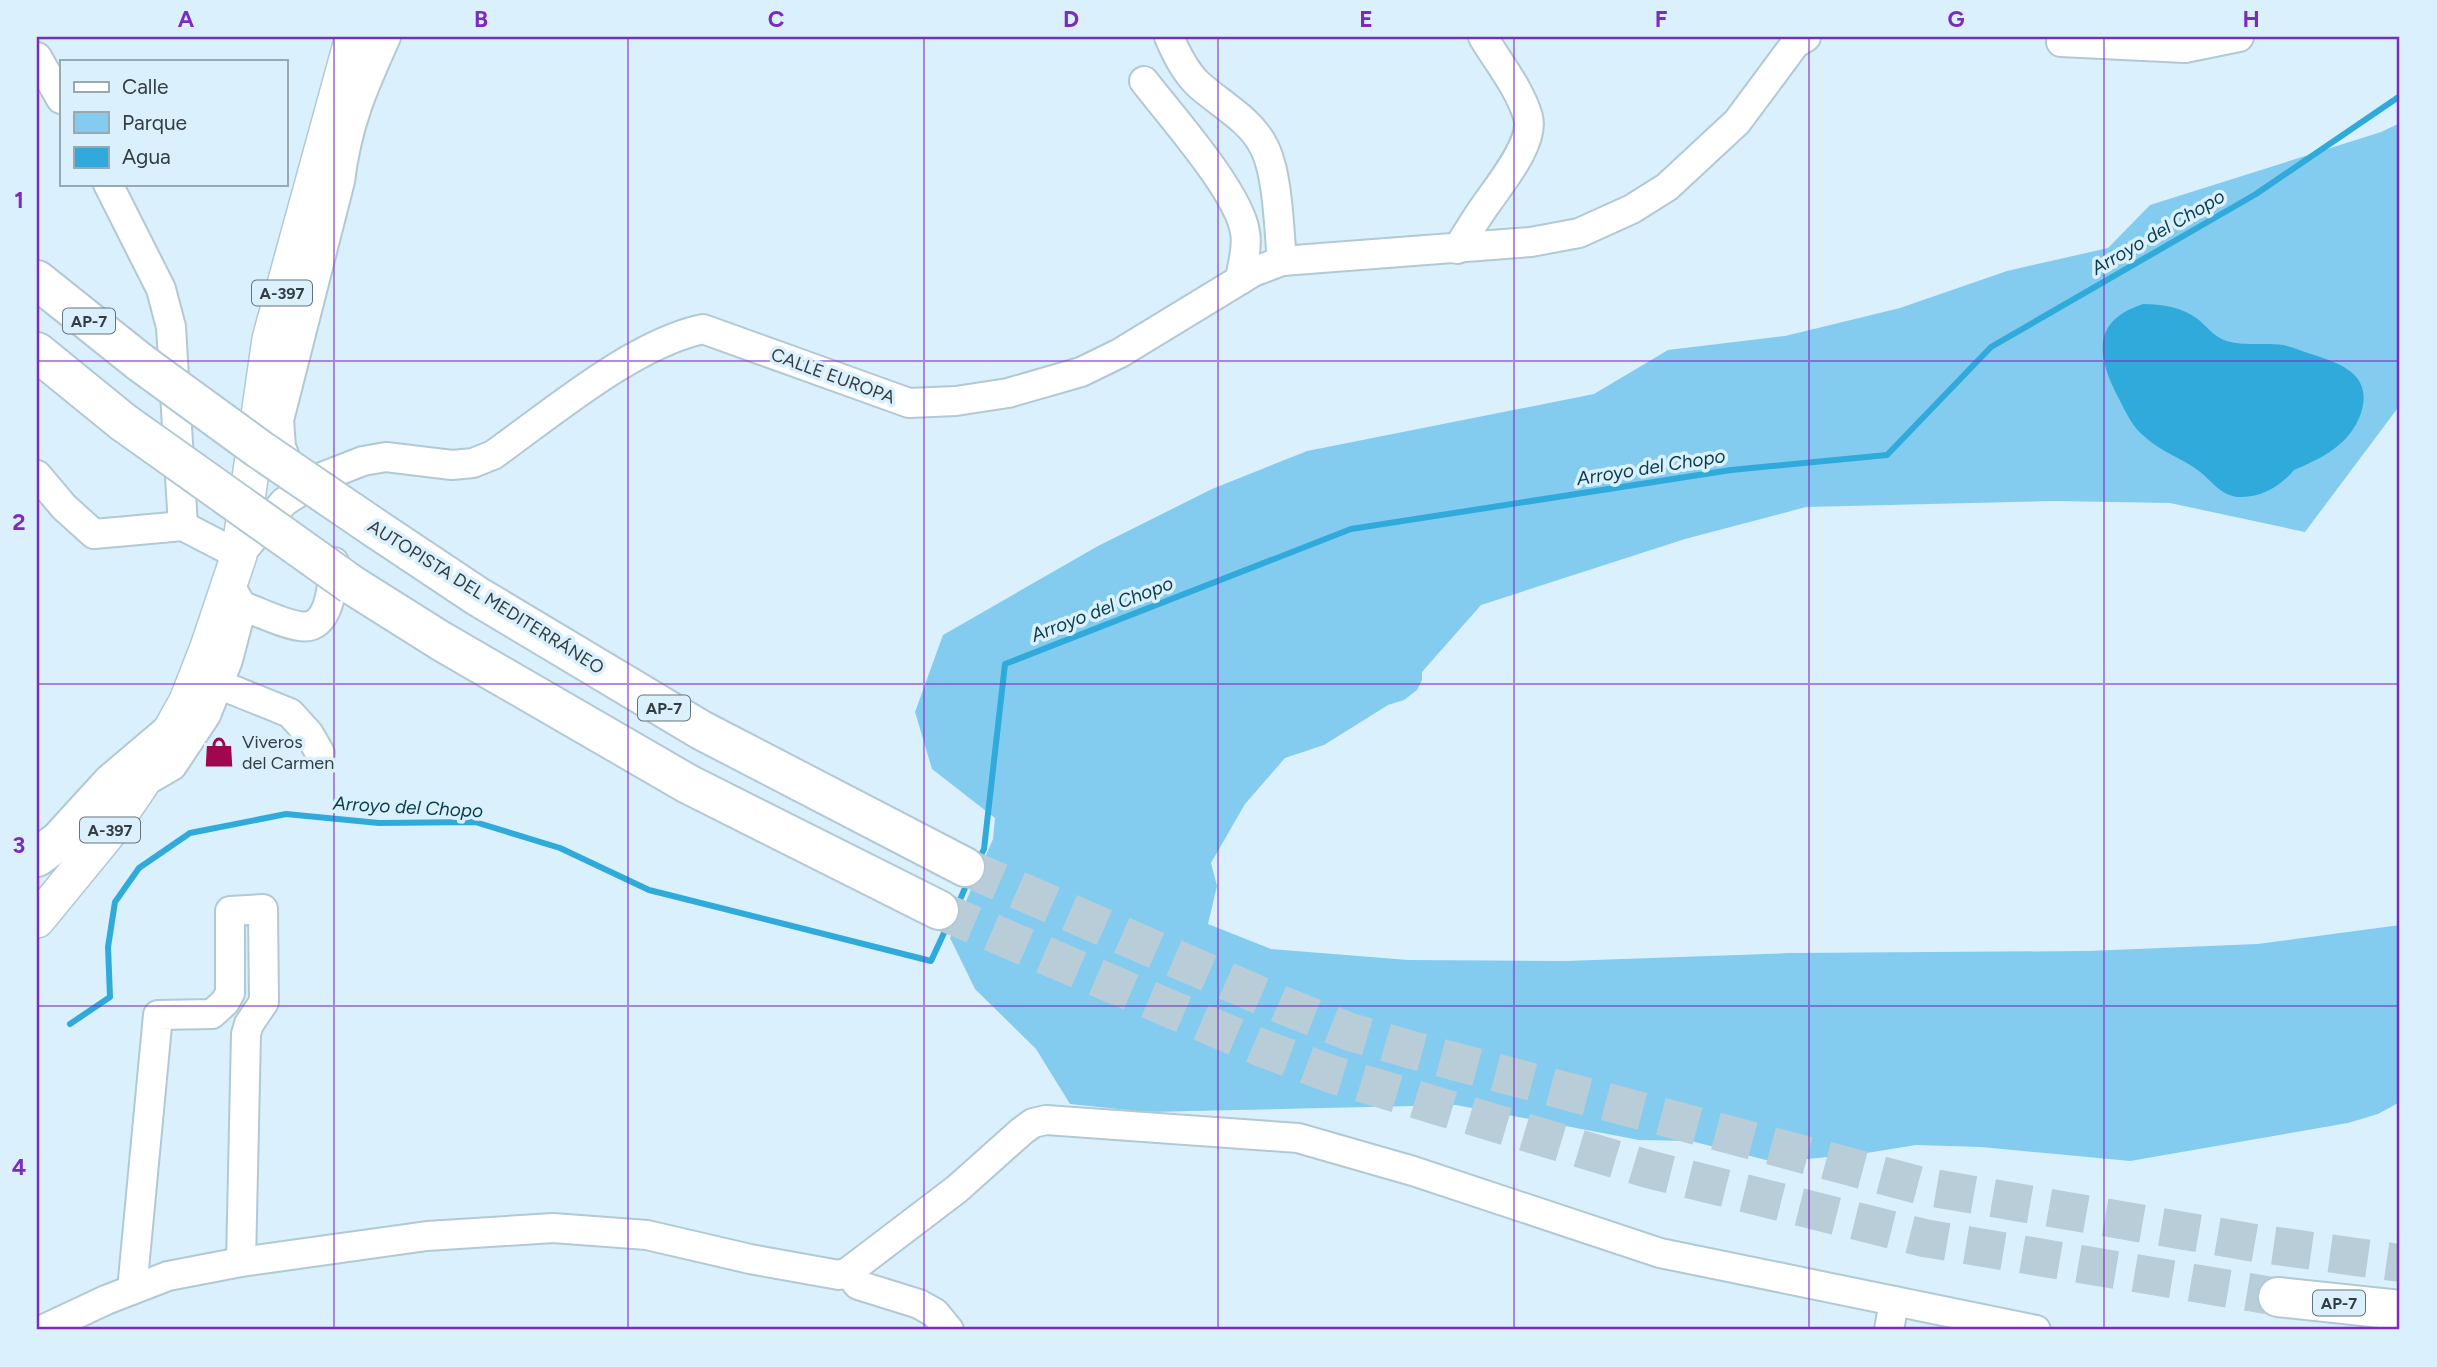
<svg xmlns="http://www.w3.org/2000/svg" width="2437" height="1367" viewBox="0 0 2437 1367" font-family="Figtree,sans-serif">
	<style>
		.green { fill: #83ccef }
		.water { fill: #2faadb }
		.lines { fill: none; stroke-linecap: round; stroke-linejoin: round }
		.stream { stroke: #2faadb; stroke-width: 6 }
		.highway-tunnel { stroke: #b9cdd8; stroke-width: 38; stroke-dasharray: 38 19; stroke-linecap: butt }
		.minor-casing { stroke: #b2c9d4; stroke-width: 32 }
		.major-casing { stroke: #b2c9d4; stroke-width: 38 }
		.highway-casing { stroke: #b2c9d4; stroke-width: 42 }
		.minor { stroke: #fff; stroke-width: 28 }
		.major { stroke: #fff; stroke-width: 35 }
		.highway { stroke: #fff; stroke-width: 38 }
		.highway-bridge-casing { stroke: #b2c9d4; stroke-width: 42; stroke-linecap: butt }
		.highway-bridge { stroke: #fff; stroke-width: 38 }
		.grid { fill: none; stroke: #7b2cbf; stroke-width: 2; stroke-opacity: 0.55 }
		.labels { text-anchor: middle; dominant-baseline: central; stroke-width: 7; stroke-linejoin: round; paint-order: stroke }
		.shield { fill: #daf1fd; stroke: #66737a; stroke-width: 2 }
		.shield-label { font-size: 16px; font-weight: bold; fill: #343d42 }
		.street-label { font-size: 18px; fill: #343d42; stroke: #daf1fd }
		.poi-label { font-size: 18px; fill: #343d42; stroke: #daf1fd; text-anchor: start }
		.water-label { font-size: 19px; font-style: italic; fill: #083c50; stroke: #daf1fd }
		.neatline { fill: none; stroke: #7b2cbf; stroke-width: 2.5 }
		.grid-label { font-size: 23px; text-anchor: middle; font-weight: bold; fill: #7b2cbf }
	</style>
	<rect width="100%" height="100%" fill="#daf1fd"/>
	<path class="green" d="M2400 123V405L2305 532 2170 503 2055 501 1806 507 1685 539 1481 605 1422 672V680L1417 690 1404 700 1388 705 1324 745 1285 758 1245 804 1211 863 1217 886 1208 924 1271 949 1408 960 1566 961 1791 953 2088 951 2257 944 2400 925V1102L2378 1114 2348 1123 2130 1161 1981 1147 1916 1145 1860 1154 1774 1162 1691 1141 1639 1140 1456 1105 1147 1112 1070 1104 1036 1049 975 989 950 938 993 839 995 818 932 769 915 712 943 635 1098 546 1212 489 1307 451 1594 394 1668 350 1785 336 1900 308 2007 271 2108 248 2150 205 2381 132Z"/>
	<path class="water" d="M2143 304C2163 304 2182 307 2199 320 2207 327 2214 336 2224 340 2242 347 2264 342 2283 345 2293 347 2304 352 2314 355 2342 364 2373 375 2361 413 2350 445 2322 458 2294 470 2281 486 2261 498 2239 497 2221 496 2212 481 2199 471 2182 458 2161 452 2145 437 2132 427 2126 412 2118 397 2097 356 2091 321 2143 304Z"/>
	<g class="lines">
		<g class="stream">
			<path d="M977 863 984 849 1005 664 1351 529 1731 470 1887 455 1991 347 2256 194 2400 96"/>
			<path d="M955 911 969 879"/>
			<path d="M70 1024 110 997 108 947 115 902 139 868 190 833 286 814 379 823 475 822 560 848 649 890 931 961 950 920"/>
		</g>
		<g class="highway-tunnel">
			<path d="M965 867 1282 1005 1350 1032 1412 1050 1922 1186 2255 1243 2400 1263"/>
			<path d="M939 910 1262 1048 1331 1074 1648 1169 1924 1238 2278 1297"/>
		</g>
		<g class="minor-casing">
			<g id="minor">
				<path d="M1169 37C1176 53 1184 70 1197 83 1218 103 1249 118 1263 145 1278 171 1279 230 1282 261"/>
				<path d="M2061 42 2185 48 2239 37"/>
				<path d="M37 57 61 99"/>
				<path d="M1144 81C1171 116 1239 192 1245 232 1248 248 1242 265 1240 280"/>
				<path d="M108 184 161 289 171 327 183 526"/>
				<path d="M1457 249C1467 234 1476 218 1487 203 1500 184 1535 142 1528 117 1520 89 1498 62 1483 37"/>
				<path d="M37 475 64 507 94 534 183 526 239 555 284 502 322 477 363 461 386 457 452 465 473 463 493 455C552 413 633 344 703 329L909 403 956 401 1008 393 1081 372 1120 353 1253 272 1282 261 1531 242 1579 233 1632 209 1667 187 1737 122 1795 44 1806 37"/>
				<path d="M293 476 281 447 279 420 340 181C347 124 363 88 386 37"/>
				<path d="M232 589 242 606C260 612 280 623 299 626 331 632 333 582 334 562"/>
				<path d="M218 684 290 713 309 734 320 753"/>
				<path d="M141 784 172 766 206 715 228 660 242 606"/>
				<path d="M848 1272 858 1285 919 1304 935 1313 949 1330"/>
				<path d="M132 1290 158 1015 212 1014 225 1002 230 993V911L263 909 264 1002 249 1024 246 1034 241 1262"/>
				<path d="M42 1330 106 1300 168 1276 241 1262 427 1236 553 1228 647 1235 750 1259 839 1275 848 1272 957 1189 1022 1131 1033 1123 1046 1120 1298 1138 1413 1171 1660 1253 2036 1330"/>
				<path d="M1889 1330 1894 1301"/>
			</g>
		</g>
		<g class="major-casing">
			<path id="major" d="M37 920 105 837 141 784 187 701 207 650 239 555 270 339 353 37"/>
		</g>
		<g class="highway-casing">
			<g id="highway">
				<path d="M37 280 141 363"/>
				<path d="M37 352 123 422"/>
				<path d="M375 528 477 596 701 730 965 867"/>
				<path d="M352 585 441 641 688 784 939 910"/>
				<path d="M37 857 59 841 112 783 171 733"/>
				<path d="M2278 1297 2400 1310"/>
			</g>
		</g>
		<use href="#minor" class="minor"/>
		<use href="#major" class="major"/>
		<use href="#highway" class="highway"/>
		<g class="highway-bridge-casing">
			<g id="highway-bridge">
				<path d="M141 363 259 449 375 528"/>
				<path d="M123 422 352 585"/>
			</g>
		</g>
		<use href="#highway-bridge" class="highway-bridge"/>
	</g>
	<path class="grid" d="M334 37V1330M628 37V1330M924 37V1330M1218 37V1330M1514 37V1330M1809 37V1330M2104 37V1330M37 361H2400M37 684H2400M37 1006H2400"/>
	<defs>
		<g id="shop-bare" transform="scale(2.415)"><path d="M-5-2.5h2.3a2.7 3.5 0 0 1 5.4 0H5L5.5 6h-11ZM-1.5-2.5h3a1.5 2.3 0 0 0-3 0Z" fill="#9f074e" stroke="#daf1fd" stroke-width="2.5" paint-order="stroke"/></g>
	</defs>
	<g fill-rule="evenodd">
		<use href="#shop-bare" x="219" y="752"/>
	</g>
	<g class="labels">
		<g class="shield">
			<rect x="252" y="280.5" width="60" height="25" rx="5"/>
			<rect x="63" y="308.5" width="52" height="25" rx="5"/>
			<rect x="638" y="695.5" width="52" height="25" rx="5"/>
			<rect x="80" y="817.5" width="60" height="25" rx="5"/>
			<rect x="2313" y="1290.5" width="52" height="25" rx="5"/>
		</g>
		<g class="shield-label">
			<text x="282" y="293">A-397</text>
			<text x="89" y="321">AP-7</text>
			<text x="664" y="708">AP-7</text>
			<text x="110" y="830">A-397</text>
			<text x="2339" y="1303">AP-7</text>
		</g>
		<g class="street-label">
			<text transform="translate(833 376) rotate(20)">CALLE EUROPA</text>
			<text transform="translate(486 597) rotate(32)">AUTOPISTA DEL MEDITERRÁNEO</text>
		</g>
		<g class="poi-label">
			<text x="242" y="742">Viveros<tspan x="242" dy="21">del Carmen</tspan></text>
		</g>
		<g class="water-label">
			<text transform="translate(2158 232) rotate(-30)">Arroyo del Chopo</text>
			<text transform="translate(1651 467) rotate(-9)">Arroyo del Chopo</text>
			<text transform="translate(1102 609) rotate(-21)">Arroyo del Chopo</text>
			<text transform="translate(408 807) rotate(3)">Arroyo del Chopo</text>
		</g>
	</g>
	<rect width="2437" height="1367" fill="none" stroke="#daf1fd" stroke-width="77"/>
	<rect x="60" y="60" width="228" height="126" fill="#daf1fd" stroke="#98a9b2" stroke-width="2"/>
	<rect x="74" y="82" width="35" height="10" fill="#ffffff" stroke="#98a9b2" stroke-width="2"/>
	<text x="122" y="94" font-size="21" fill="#343d42">Calle</text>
	<rect x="74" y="112" width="35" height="21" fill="#83ccef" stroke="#98a9b2" stroke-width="2"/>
	<text x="122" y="130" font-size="21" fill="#343d42">Parque</text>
	<rect x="74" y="147" width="35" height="21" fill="#2faadb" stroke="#98a9b2" stroke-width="2"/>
	<text x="122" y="164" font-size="21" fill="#343d42">Agua</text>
	<rect x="38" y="38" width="2360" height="1290" class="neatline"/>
	<g class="grid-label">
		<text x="186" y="27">A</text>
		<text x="481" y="27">B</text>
		<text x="776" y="27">C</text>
		<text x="1071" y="27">D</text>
		<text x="1366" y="27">E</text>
		<text x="1661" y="27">F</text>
		<text x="1956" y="27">G</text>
		<text x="2251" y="27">H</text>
		<text x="19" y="208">1</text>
		<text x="19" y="530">2</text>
		<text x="19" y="853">3</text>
		<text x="19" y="1175">4</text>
	</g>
</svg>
